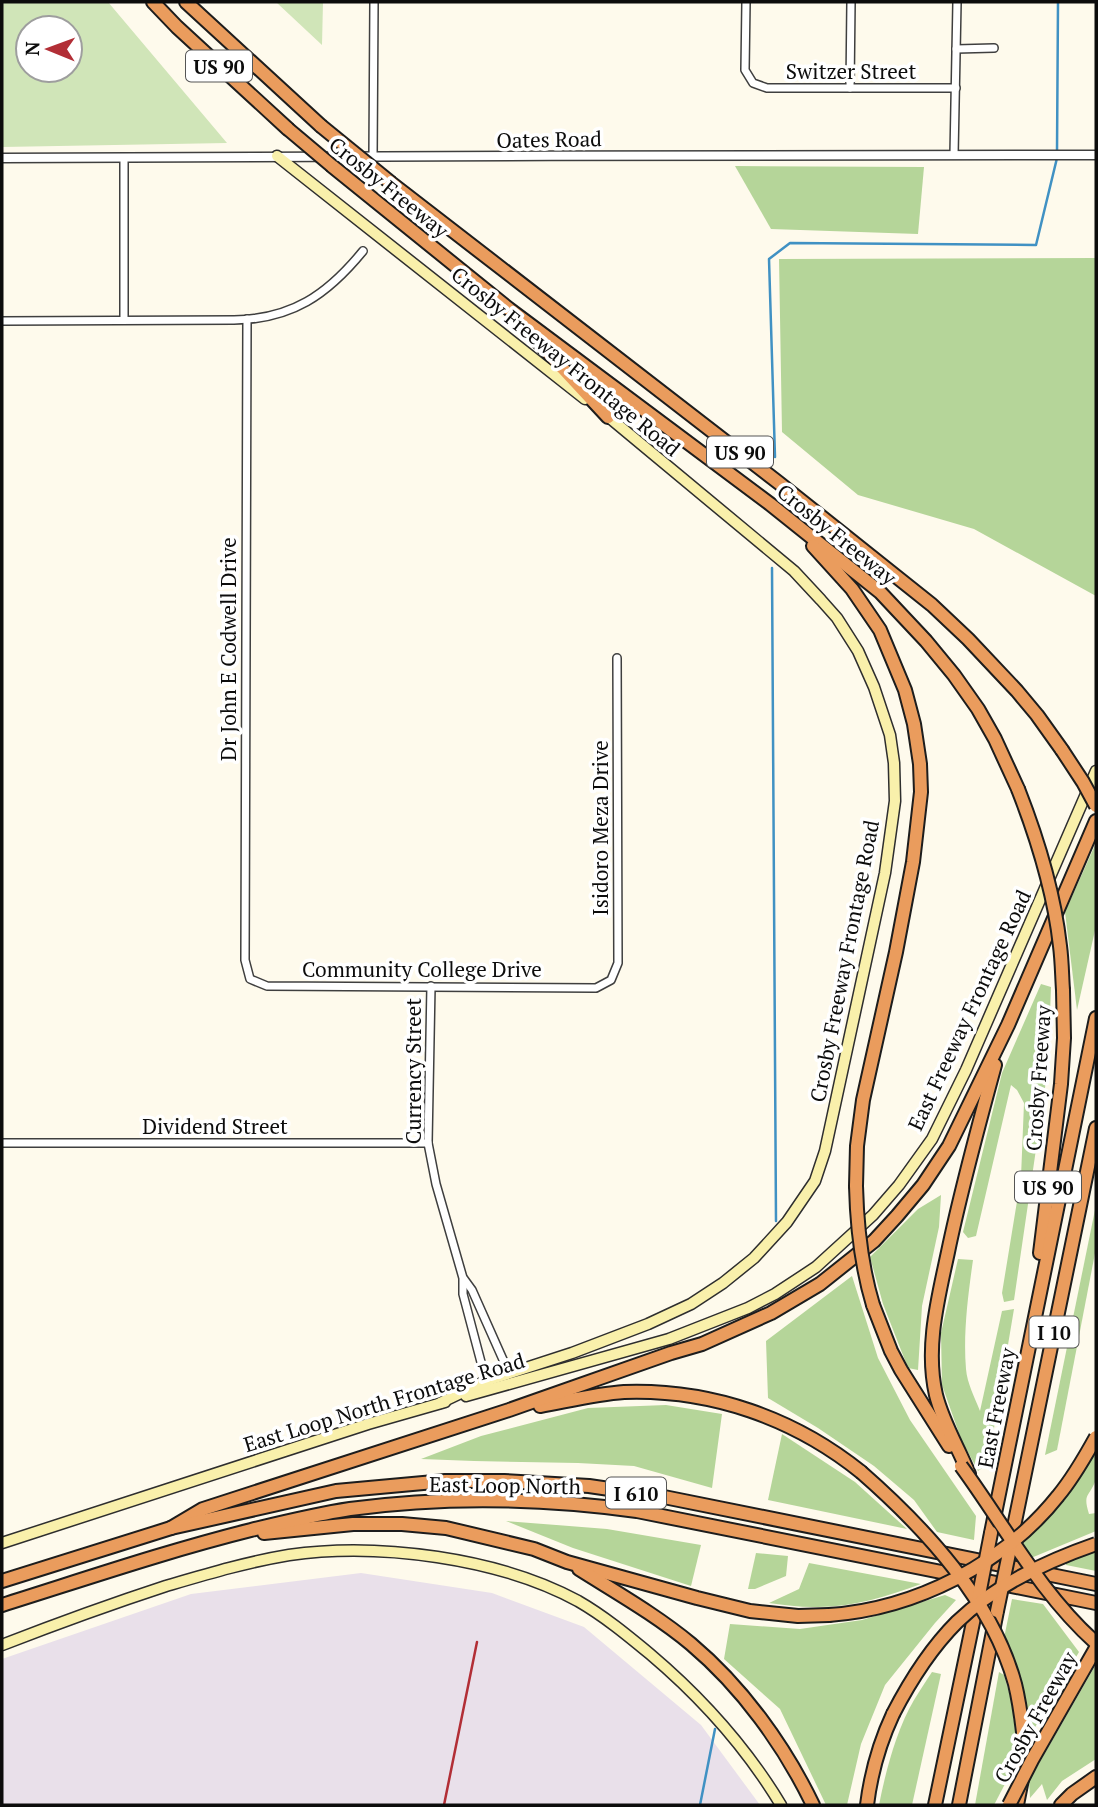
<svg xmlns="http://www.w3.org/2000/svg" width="1098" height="1807" viewBox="0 0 1098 1807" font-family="'PT Serif',serif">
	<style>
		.industrial { fill: #e9e0ea }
		.green { fill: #d0e5b8; fill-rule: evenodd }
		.forest { fill: #b5d599 }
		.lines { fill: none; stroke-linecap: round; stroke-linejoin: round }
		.stream { stroke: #4091c3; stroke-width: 2.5 }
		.minor-casing { stroke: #3f3f3f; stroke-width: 10 }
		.tertiary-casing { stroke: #3f3f3f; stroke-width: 11 }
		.secondary-casing { stroke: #2e2e2e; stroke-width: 13 }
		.motorway-casing { stroke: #1d1d1d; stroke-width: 16 }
		.minor { stroke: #fff; stroke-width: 7 }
		.tertiary { stroke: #fff; stroke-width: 8 }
		.secondary { stroke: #f9f0ab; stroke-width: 10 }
		.motorway { stroke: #ea9c5d; stroke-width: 12 }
		.rail { stroke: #b22e36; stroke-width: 2.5 }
		.motorway-bridge-casing { stroke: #1d1d1d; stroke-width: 16; stroke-linecap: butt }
		.motorway-bridge { stroke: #ea9c5d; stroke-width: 12 }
		.labels { text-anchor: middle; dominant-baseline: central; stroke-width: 7; stroke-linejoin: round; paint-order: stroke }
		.shield { fill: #fff; stroke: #555; stroke-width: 2 }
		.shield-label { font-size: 19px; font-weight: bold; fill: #0c0c0c }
		.street-label { font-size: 21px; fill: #0c0c0c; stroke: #fff }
	</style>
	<rect width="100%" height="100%" fill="#fefaec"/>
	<path class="industrial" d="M361 1573 492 1593 584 1627 701 1725 760 1805H2V1659L191 1594Z"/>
	<g class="green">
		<path d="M2 2H108L227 143 2 147ZM28 28H70V70H28Z"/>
		<path d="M276 2H323L322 45Z"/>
	</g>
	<g class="forest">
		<path d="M735 166 924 167 918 234 771 229Z"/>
		<path d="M1096 258V596L974 529 858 495 782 432 779 259Z"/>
		<path d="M1096 843V926L1077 1010 1065 912Z"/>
		<path d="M1041 984 1051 987 1048 1067 1014 1300 1004 1302 1002 1293 1021 1177 1024 1103 1017 1090 1011 1085 976 1236 968 1238 963 1232 1002 1073Z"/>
		<path d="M941 1195 939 1227 922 1306 918 1370 908 1368 883 1304 870 1257 918 1209Z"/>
		<path d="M1096 1205V1248L1057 1450 1045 1455Z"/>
		<path d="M958 1259 973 1260C968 1295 963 1334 966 1369 967 1383 975 1398 980 1411L1002 1311 1014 1309 988 1464 978 1471 961 1439 942 1385 941 1333Z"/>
		<path d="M852 1276 878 1358 910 1420 976 1516 974 1540 937 1532 914 1500 874 1466 818 1428 768 1398 766 1341Z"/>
		<path d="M666 1405 722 1414 712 1488 634 1466 578 1463 474 1461 421 1459 481 1436 588 1408Z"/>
		<path d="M782 1434 855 1482 907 1529 768 1500Z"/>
		<path d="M1096 1447C1096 1457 1098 1473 1095 1482 1088 1498 1083 1494 1089 1514L1096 1513V1531L1031 1558 1022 1546 1023 1539Z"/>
		<path d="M506 1521 607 1529 701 1545 691 1586 573 1548Z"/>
		<path d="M1096 1550V1571L1066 1565V1562Z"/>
		<path d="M756 1553 788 1556 786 1576 755 1589H748Z"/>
		<path d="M809 1563 921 1584C886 1597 850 1608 813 1607 799 1607 784 1605 769 1603L799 1589Z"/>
		<path d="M945 1595 956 1600 935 1623 885 1685 861 1744 847 1805H826L780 1709 724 1659 730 1624 800 1629 862 1620Z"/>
		<path d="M1012 1599 1043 1604 1079 1652 1027 1741C1027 1702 1022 1677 1003 1643Z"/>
		<path d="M1095 1666 1096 1667V1759L1062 1781 1047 1800 1042 1784 1030 1798 1029 1781Z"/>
		<path d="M932 1672 941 1674 912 1805H879C886 1770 896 1731 914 1700 920 1690 926 1681 932 1672Z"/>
		<path d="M999 1672 1004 1675 1012 1703 1018 1759 994 1805H975Z"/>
	</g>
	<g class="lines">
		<g class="stream">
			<path d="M1057 151 1058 2"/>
			<path d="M775 457 769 259 790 243 1036 245 1057 158"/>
			<path d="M772 568 776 1221"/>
			<path d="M700 1805 715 1729"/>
		</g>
		<g class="minor-casing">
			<g id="minor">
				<path d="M746 2 745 70 753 83 767 88H956"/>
				<path d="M956 49 994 48"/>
				<path d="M850 88 851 2"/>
				<path d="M954 155 957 2"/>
				<path d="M373 157 374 2"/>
				<path d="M124 158V320"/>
				<path d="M247 319 245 960 250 979 267 986 596 988 611 980 618 963 617 658"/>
				<path d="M2 321 234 320C292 319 327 295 363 251"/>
				<path d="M431 986 428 1143 436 1184 463 1278V1294L486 1381"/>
				<path d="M2 1143H428"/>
				<path d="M464 1279 472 1290 509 1373"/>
			</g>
		</g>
		<g class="tertiary-casing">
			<path id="tertiary" d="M2 158C367 157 731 154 1096 155"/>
		</g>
		<g class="secondary-casing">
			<g id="secondary">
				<path d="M277 156 585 399"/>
				<path d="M466 1396 669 1339 748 1308 775 1294 816 1267 873 1215 899 1185 932 1139 966 1070 1096 771"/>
				<path d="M440 1403 486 1381 572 1353 648 1324 691 1304 723 1283 754 1258 787 1222 815 1181 825 1151 885 873 895 801 894 763 890 735 874 687 858 651 837 618 821 600 794 571 605 414"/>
				<path d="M2 1543 368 1424 445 1402"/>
				<path d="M2 1645C56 1624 111 1604 166 1586 207 1574 247 1562 289 1555 378 1542 499 1558 578 1601 604 1616 627 1635 650 1654 702 1698 746 1747 781 1805"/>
			</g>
		</g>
		<g class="motorway-casing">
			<g id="motorway">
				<path d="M153 2 177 27 288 129"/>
				<path d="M186 2 321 126"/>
				<path d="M332 166 509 309 770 504 880 592 926 641 954 675 978 709 995 739 1018 789"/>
				<path d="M391 183 779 483 932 605 968 639 1017 691 1037 715 1062 750"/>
				<path d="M530 333 608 417"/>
				<path d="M813 546 852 589 880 630 905 690 914 724 920 764 921 792 913 862 896 952 863 1100 857 1146 856 1186"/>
				<path d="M1040 1253 1061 1084 1064 1038 1063 990"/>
				<path d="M873 1305 891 1351 901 1370 949 1446"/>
				<path d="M540 1406C568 1401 596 1394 624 1392 711 1389 794 1418 861 1472"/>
				<path d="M969 1474C958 1447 943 1423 936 1395 925 1347 938 1299 948 1252 961 1189 978 1127 995 1065"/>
				<path d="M171 1528 203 1509 509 1410 671 1353 702 1344 771 1313 820 1284 874 1241 897 1216 923 1185 949 1146 1008 1025 1096 821"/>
				<path d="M264 1533 353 1524H402L446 1528 534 1549 567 1562 697 1598 750 1611 798 1616 829 1615"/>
				<path d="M991 1533 1096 1018"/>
				<path d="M1012 1536 1096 1128"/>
				<path d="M579 1569C617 1593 656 1615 691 1644 742 1687 784 1745 813 1805"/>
				<path d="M2 1581 171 1528 336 1491 445 1481H504L589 1486 664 1497 1096 1584"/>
				<path d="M2 1605C85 1579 167 1551 251 1530 284 1522 317 1514 350 1509 446 1496 542 1498 637 1511L1096 1603"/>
				<path d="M867 1805C871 1773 879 1744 893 1714"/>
				<path d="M935 1805 976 1608"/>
				<path d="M959 1805 997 1611"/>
				<path d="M1017 1805 1023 1774V1732"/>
				<path d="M1061 1805 1072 1794 1096 1777"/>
			</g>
		</g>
		<use href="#minor" class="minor"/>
		<use href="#tertiary" class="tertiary"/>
		<use href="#secondary" class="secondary"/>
		<use href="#motorway" class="motorway"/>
		<path class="rail" d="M444 1805 477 1642"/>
		<g class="motorway-bridge-casing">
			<g id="motorway-bridge">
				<path d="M321 126 391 183"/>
				<path d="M288 129 332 166"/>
				<path d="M1062 750 1083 782 1096 806"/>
				<path d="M1018 789C1038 840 1054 892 1060 946 1062 961 1062 976 1063 990"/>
				<path d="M856 1186C857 1228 861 1265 873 1305"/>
				<path d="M961 1466C1005 1526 1040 1593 1096 1643"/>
				<path d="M861 1472C925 1528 992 1600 1015 1684 1019 1700 1021 1715 1023 1732"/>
				<path d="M977 1605 991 1533"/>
				<path d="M997 1611 1012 1539"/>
				<path d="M829 1615C915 1609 1004 1564 1058 1496 1073 1478 1085 1457 1096 1437"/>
				<path d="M893 1714C910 1681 930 1649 957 1622 995 1585 1047 1561 1096 1544"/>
				<path d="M1009 1805 1032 1760 1096 1648"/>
			</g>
		</g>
		<use href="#motorway-bridge" class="motorway-bridge"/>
	</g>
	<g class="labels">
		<g class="shield">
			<rect x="186" y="50.5" width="66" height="31" rx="5"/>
			<rect x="707" y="436.5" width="66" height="31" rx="5"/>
			<rect x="1015" y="1171.5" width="66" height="31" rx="5"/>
			<rect x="1029.5" y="1316.5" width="49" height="31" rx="5"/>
			<rect x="606" y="1477.5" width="60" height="31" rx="5"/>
		</g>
		<g class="shield-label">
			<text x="219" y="66">US 90</text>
			<text x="740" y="452">US 90</text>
			<text x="1048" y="1187">US 90</text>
			<text x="1054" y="1332">I 10</text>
			<text x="636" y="1493">I 610</text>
		</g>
		<g class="street-label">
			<text x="851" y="71">Switzer Street</text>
			<text transform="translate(549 139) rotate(-1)">Oates Road</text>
			<text transform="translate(389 187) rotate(39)">Crosby Freeway</text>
			<text transform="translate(566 361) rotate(39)">Crosby Freeway Frontage Road</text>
			<text transform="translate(837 534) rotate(39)">Crosby Freeway</text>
			<text transform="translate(228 649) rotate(-90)">Dr John E Codwell Drive</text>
			<text transform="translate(600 828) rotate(-90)">Isidoro Meza Drive</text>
			<text transform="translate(844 961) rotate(-79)">Crosby Freeway Frontage Road</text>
			<text x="422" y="969">Community College Drive</text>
			<text transform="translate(969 1010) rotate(-65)">East Freeway Frontage Road</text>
			<text transform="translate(413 1071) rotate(-90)">Currency Street</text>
			<text transform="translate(1038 1078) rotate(-86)">Crosby Freeway</text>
			<text x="215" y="1126">Dividend Street</text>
			<text transform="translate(384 1402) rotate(-17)">East Loop North Frontage Road</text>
			<text transform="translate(996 1408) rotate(-79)">East Freeway</text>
			<text transform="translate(505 1485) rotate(1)">East Loop North</text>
			<text transform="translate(1035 1717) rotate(-61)">Crosby Freeway</text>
		</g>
	</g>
	<rect width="1098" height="1807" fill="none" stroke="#0c0c0c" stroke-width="7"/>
	<g transform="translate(49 49) rotate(271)"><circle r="33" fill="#ffffff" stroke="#9e9e9e" stroke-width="2"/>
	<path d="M0-5L12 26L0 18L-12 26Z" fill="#b22e36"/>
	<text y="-10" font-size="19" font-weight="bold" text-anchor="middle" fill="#0c0c0c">N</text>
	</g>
</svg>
